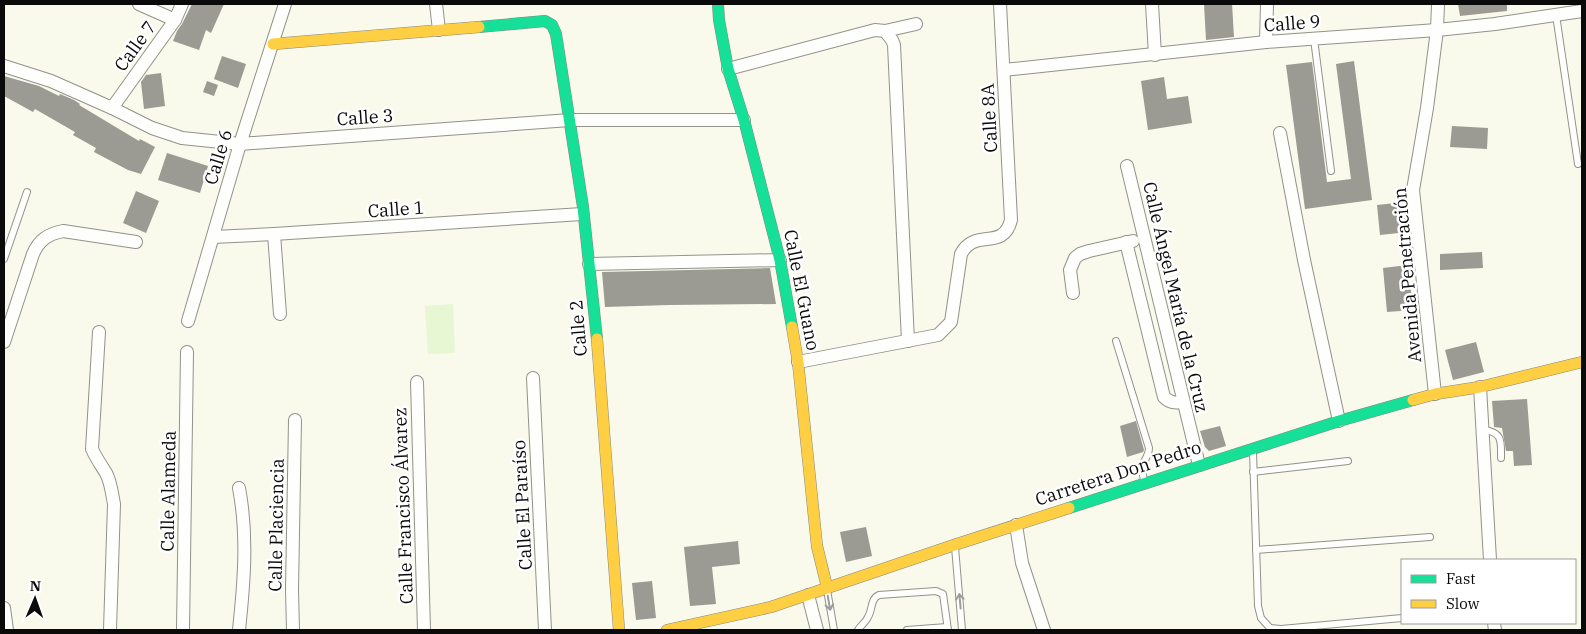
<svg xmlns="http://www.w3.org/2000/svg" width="1586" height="634" viewBox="0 0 1586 634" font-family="'IBM Plex Serif',serif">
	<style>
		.pitch { fill: #e7f6d3 }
		.building { fill: #9b9a93 }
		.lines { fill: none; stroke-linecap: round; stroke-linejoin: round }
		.lane-casing { stroke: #92928c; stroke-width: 8 }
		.street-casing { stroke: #92928c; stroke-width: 14 }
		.fast-casing { stroke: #888882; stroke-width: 12 }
		.slow-casing { stroke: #888882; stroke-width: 12 }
		.lane { stroke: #fefefc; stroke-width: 6 }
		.street { stroke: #fefefc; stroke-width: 12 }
		.fast { stroke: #16e098; stroke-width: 11 }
		.slow { stroke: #ffcf43; stroke-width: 11 }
		.oneway { stroke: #9c9c9b }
		.labels { text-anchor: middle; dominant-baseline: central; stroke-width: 5; stroke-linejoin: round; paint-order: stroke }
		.street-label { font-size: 18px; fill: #0a0a0a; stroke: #fff }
	</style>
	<rect width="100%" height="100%" fill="#f9f9ec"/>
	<path class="pitch" d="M453 304 455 353 428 354 425 306Z"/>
	<g class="building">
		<path d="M192 4H224L211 33 206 30 199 50 173 41 177 31 182 24Z"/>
		<path d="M1204 4H1232L1234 37 1206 40Z"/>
		<path d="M1458 4H1507V11L1460 16Z"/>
		<path d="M222 56 246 64 238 88 214 79Z"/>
		<path d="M1354 61 1372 200 1305 209 1286 65 1312 62 1327 182 1351 179 1336 64Z"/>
		<path d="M161 73 165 106 144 109 141 82 146 75Z"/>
		<path d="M4 76 39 86 59 96 60 94 74 100 80 104 79 105 139 141 140 139 155 147 141 174 128 170 94 152 96 148 73 135 75 132 35 109 33 112 4 96Z"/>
		<path d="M1164 77 1167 99 1188 96 1192 123 1148 130 1141 81Z"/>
		<path d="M207 81 218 85 214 96 203 92Z"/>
		<path d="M1452 126 1488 128 1487 149 1450 147Z"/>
		<path d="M167 153 208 166 200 193 158 180Z"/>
		<path d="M136 191 159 201 146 233 123 223Z"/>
		<path d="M1405 202 1408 232 1380 235 1377 205Z"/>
		<path d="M1482 252 1483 268 1440 270V254Z"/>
		<path d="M1408 265 1413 310 1387 312 1383 268Z"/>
		<path d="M770 268 776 304 669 305 605 307 602 272Z"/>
		<path d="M1476 342 1484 372 1453 380 1445 350Z"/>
		<path d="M1527 399 1532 465 1514 466 1513 451H1506L1502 428 1494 427 1492 401Z"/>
		<path d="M1136 421 1144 450 1143 452 1127 457 1120 426Z"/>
		<path d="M1220 426 1226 446 1209 451 1205 447 1200 431Z"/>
		<path d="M866 527 872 556 846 562 840 532Z"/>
		<path d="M738 541 740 564 712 567 716 604 690 606 684 547Z"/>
		<path d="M652 581 656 618 636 620 632 583Z"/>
	</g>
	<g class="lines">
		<g class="lane-casing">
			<g id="lane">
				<path d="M1556 15 1578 164"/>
				<path d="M1314 39 1331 171"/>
				<path d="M4 259 27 192"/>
				<path d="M1116 341 1149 448C1149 456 1143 461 1142 468 1142 473 1144 478 1144 482"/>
				<path d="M1483 430C1503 432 1501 441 1501 458"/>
				<path d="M1253 452 1258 606 1261 618 1270 628 1281 629 1402 618"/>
				<path d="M1253 472 1348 461"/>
				<path d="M955 547 962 630"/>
				<path d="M1256 550 1430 537"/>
				<path d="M827 590 834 630"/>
				<path d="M858 630C861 625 866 622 868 617 873 609 870 599 879 595L936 591 943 594 948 630"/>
				<path d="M907 630 947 627"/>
			</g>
		</g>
		<g class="street-casing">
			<g id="street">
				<path d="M139 4 175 20"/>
				<path d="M436 4 439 30"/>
				<path d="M1152 4 1155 55"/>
				<path d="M885 31 892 40 894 45 908 341"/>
				<path d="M1266 42 1267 4"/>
				<path d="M4 66 51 81 112 108 152 128 182 138 240 144 570 120H744"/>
				<path d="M728 69 875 30 885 31 916 24"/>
				<path d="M1004 70 1266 42 1437 30 1495 24 1582 11"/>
				<path d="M112 108 175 20 182 4"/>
				<path d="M1280 133 1304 260 1339 421"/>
				<path d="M1127 166 1199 465"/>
				<path d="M274 234 280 314"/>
				<path d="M213 237 274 234 582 214"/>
				<path d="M1126 242 1164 397C1170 403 1175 403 1183 402"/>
				<path d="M589 264 780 260"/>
				<path d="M1073 293 1070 270 1075 258 1080 254 1089 251 1133 241"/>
				<path d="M188 321 240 144 285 4"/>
				<path d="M99 332 92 449C96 458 101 465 106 473 111 482 112 494 114 504L110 630"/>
				<path d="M4 342 33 254C39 240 48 234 63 231L136 242"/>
				<path d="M798 362 938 335 951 322 961 254C975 227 1003 252 1011 220L1000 4"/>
				<path d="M533 378 545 630"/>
				<path d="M417 382 424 630"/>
				<path d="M1480 387 1490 560"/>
				<path d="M1435 394 1413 190 1427 108 1437 30 1438 4"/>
				<path d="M239 488C248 535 244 583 239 630"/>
				<path d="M1016 525 1022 563 1044 630"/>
				<path d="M808 595 817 630"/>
				<path d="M4 608 7 630"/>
				<path d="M1494 623 1495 630"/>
				<path d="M183 630 187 352"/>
				<path d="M293 630 292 590 295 420"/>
			</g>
		</g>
		<g class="fast-casing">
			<g id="fast">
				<path d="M718 4 719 20 728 69 744 120 780 260 792 327"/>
				<path d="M479 27 545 21 552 25 556 34 583 207 597 339"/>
				<path d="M1069 508 1339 421 1413 400"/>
			</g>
		</g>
		<g class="slow-casing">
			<g id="slow">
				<path d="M273 44 479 27"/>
				<path d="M792 327 798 362 817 546 827 587"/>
				<path d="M597 339 619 630"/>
				<path d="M1413 400 1435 394 1480 387 1582 362"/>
				<path d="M667 630 771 607 954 545 1069 508"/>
			</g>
		</g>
		<use href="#lane" class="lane"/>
		<use href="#street" class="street"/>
		<use href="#fast" class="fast"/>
		<use href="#slow" class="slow"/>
	</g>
	<defs><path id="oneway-shaft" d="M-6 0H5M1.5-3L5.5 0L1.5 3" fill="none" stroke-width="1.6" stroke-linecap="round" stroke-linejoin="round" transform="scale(1.25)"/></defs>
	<g class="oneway">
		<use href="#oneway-shaft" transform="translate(960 601) rotate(-95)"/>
		<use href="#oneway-shaft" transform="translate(829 603) rotate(80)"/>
	</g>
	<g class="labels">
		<g class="street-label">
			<text transform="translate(1292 23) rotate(-4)">Calle 9</text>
			<text transform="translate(135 46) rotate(-54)">Calle 7</text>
			<text transform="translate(365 117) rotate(-4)">Calle 3</text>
			<text transform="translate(989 118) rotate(-93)">Calle 8A</text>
			<text transform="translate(218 157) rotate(-73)">Calle 6</text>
			<text transform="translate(396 209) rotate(-4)">Calle 1</text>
			<text transform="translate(1407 275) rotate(-95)">Avenida Penetración</text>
			<text transform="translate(802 290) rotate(79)">Calle El Guano</text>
			<text transform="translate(1176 297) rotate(77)">Calle Ángel María de la Cruz</text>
			<text transform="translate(578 328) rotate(-95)">Calle 2</text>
			<text transform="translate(1118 473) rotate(-18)">Carretera Don Pedro</text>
			<text transform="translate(168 491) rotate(-89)">Calle Alameda</text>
			<text transform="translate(522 505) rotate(-93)">Calle El Paraíso</text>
			<text transform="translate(403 506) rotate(-92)">Calle Francisco Álvarez</text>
			<text transform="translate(276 525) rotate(-89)">Calle Placiencia</text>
		</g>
	</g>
	<rect width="1586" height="634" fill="none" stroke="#0a0a0a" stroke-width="10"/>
	<rect x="1401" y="559" width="175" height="65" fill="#ffffff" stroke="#9d9d9d"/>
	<rect x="1411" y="575" width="25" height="8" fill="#16e098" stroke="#9d9d9d"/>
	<text x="1446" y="584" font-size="15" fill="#0a0a0a">Fast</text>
	<rect x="1411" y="600" width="25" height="8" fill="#ffcf43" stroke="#9d9d9d"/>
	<text x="1446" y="609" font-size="15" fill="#0a0a0a">Slow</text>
	<g transform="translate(35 599) rotate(2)" stroke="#ffffff" stroke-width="4" paint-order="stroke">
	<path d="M0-4L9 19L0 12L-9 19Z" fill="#0a0a0a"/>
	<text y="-8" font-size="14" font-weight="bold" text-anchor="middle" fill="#0a0a0a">N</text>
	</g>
</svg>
